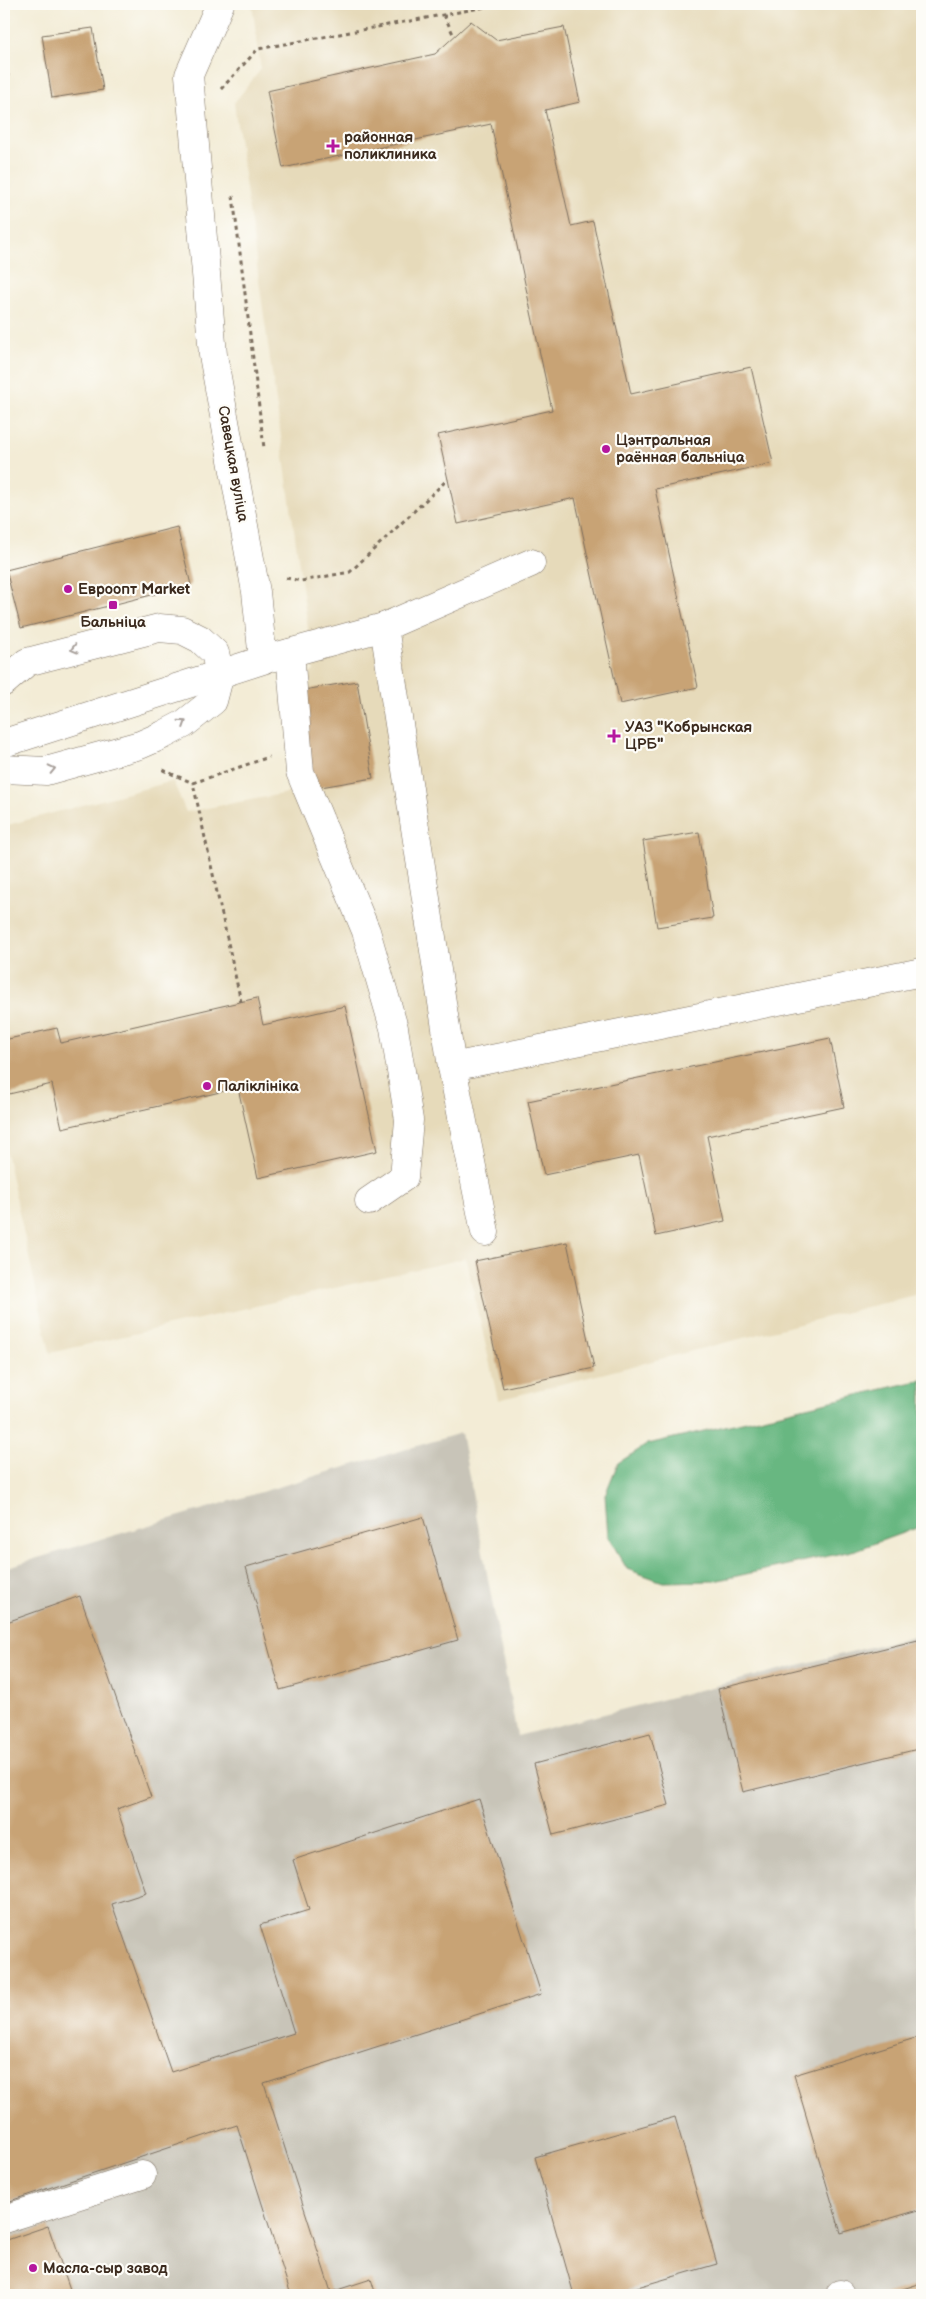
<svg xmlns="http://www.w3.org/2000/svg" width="926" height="2299" viewBox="0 0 926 2299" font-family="'Balsamiq Sans',sans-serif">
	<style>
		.built { fill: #e6daba }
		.industrial { fill: #c8c4b8 }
		.forest { fill: #68b781; stroke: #527050 }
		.building { fill: #c8a375 }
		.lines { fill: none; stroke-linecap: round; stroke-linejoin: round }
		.minor-casing { stroke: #7b6e5e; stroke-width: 29 }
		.path { stroke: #7b6e5e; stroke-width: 3; stroke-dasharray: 4 4; stroke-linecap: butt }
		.minor { stroke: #fff; stroke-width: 28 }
		.oneway { stroke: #a79f9a }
		.poi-dot { fill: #b5179e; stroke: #fdfcf7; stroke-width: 2 }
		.labels { text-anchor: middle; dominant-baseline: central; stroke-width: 4.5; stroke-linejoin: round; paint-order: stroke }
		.poi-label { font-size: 15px; font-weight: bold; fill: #3b2a1e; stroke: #fdfcf7; text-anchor: start }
		.street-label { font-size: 15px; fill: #3b2a1e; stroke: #fdfcf7 }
	</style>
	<rect width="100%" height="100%" fill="#fdfcf7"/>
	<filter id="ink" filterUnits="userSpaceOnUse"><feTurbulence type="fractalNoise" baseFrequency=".02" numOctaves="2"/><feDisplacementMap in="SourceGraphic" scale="10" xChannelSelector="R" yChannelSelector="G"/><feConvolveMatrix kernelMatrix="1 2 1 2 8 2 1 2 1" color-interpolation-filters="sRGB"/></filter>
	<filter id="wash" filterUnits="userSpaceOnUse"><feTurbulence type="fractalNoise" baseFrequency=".0096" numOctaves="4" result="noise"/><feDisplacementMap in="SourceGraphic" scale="20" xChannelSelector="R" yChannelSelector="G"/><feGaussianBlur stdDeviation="1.12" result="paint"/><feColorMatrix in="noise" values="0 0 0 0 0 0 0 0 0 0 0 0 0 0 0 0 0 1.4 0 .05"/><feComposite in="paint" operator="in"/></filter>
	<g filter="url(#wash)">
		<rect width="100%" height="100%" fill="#f3ecd6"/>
		<path class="built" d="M252 4H922V1293L498 1400 466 1258 50 1353 4 1143V826L173 781 186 812 314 788 299 678 314 671 234 103 261 69Z"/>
		<path class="industrial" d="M461 1433 517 1736 922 1634V2295H4V1568Z"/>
		<path class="forest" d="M922 1380V1526L856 1550 714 1581 663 1582 627 1569 608 1536 605 1495 618 1463 648 1444Z"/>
		<g id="blocks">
			<g class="building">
				<path d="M471 21 496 40 564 27 580 102 545 110 571 226 593 221 631 394 751 367 773 463 655 489 698 687 620 704 575 498 458 524 438 435 552 410 491 124 283 168 267 91 435 54Z"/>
				<path d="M93 28 103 90 52 98 42 35Z"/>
				<path d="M4 52 9 76 4 77Z"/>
				<path d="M177 527 191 585 21 628 6 570Z"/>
				<path d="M357 681 373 778 315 788 298 691Z"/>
				<path d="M699 832 713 918 657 927 643 841Z"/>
				<path d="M257 998 263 1025 345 1006 377 1151 258 1178 238 1088 62 1128 52 1084 9 1094 4 1070V1040L57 1028 61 1043Z"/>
				<path d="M830 1038 844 1107 707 1136 725 1221 656 1236 639 1155 544 1175 528 1101Z"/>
				<path d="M567 1242 594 1368 503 1388 475 1261Z"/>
				<path d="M423 1517 458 1640 280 1690 246 1567Z"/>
				<path d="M80 1596 151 1797 117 1809 146 1893 112 1904 171 2072 294 2033 260 1925 309 1910 293 1860 479 1799 541 1994 264 2083 331 2292 371 2279 376 2295H291L237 2125 4 2203V1623Z"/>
				<path d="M918 1640 922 1657V1748L743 1792 718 1689Z"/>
				<path d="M650 1733 669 1805 553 1835 534 1764Z"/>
				<path d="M922 2036V2209L841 2233 794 2075Z"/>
				<path d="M675 2117 717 2264 610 2295H574L535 2157Z"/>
				<path d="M48 2226 72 2295H4V2241Z"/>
				<path d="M922 2283V2295H883Z"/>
			</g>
		</g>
	</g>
	<g filter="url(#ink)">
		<use href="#blocks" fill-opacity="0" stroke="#7b6e5e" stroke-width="1"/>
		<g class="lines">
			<g class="minor-casing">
				<g id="minor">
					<path d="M384 627 452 1067 922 972"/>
					<path d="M290 653 300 772 366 931 394 1028 409 1120 404 1177 369 1201"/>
					<path d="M274 657 384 627 531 563"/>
					<path d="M4 682 27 662 159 628 182 630 200 639 215 653 220 674 213 701 184 724 163 735 140 745 46 771 4 769"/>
					<path d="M4 743 263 660 256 592 213 355 189 75 220 4"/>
					<path d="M452 1067 485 1232"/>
					<path d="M4 2219 142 2175"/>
					<path d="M840 2294V2295"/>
				</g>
			</g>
			<g class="path">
				<path d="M444 15 454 36"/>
				<path d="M221 89 258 49 502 4"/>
				<path d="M233 196 264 448"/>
				<path d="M286 578 301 581 350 572 448 479"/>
				<path d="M163 770 193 783"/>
				<path d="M241 1002 193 783 269 757"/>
			</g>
			<use href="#minor" class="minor"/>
		</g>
		<defs><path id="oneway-chevron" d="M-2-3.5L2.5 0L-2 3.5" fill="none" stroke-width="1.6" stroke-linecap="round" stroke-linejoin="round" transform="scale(1.25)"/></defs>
		<g class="oneway">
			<use href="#oneway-chevron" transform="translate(74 649) rotate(165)"/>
			<use href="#oneway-chevron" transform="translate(183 723) rotate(-33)"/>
			<use href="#oneway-chevron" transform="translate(52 769) rotate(-13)"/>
		</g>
	</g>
	<g class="poi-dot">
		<path d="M330.5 138.5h5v5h5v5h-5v5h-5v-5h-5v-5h5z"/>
		<circle cx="606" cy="449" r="5"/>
		<circle cx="68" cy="589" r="5"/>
		<rect x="108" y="600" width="10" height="10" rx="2.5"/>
		<path d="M611.5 728.5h5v5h5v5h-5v5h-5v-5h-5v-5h5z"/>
		<circle cx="207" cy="1086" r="5"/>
		<circle cx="33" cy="2268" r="5"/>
	</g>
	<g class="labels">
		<g class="poi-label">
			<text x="344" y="137">районная<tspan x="344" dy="17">поликлиника</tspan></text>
			<text x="616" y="440">Цэнтральная<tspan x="616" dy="17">раённая бальніца</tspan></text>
			<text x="78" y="589">Евроопт Market</text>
			<text x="113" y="622" text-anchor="middle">Бальніца</text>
			<text x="625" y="727">УАЗ "Кобрынская<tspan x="625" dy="17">ЦРБ"</tspan></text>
			<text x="217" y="1086">Паліклініка</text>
			<text x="43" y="2268">Масла-сыр завод</text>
		</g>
		<g class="street-label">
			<text transform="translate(233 464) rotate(80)">Савецкая вуліца</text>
		</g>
	</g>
	<rect width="926" height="2299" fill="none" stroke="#fdfcf7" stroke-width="20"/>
</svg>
